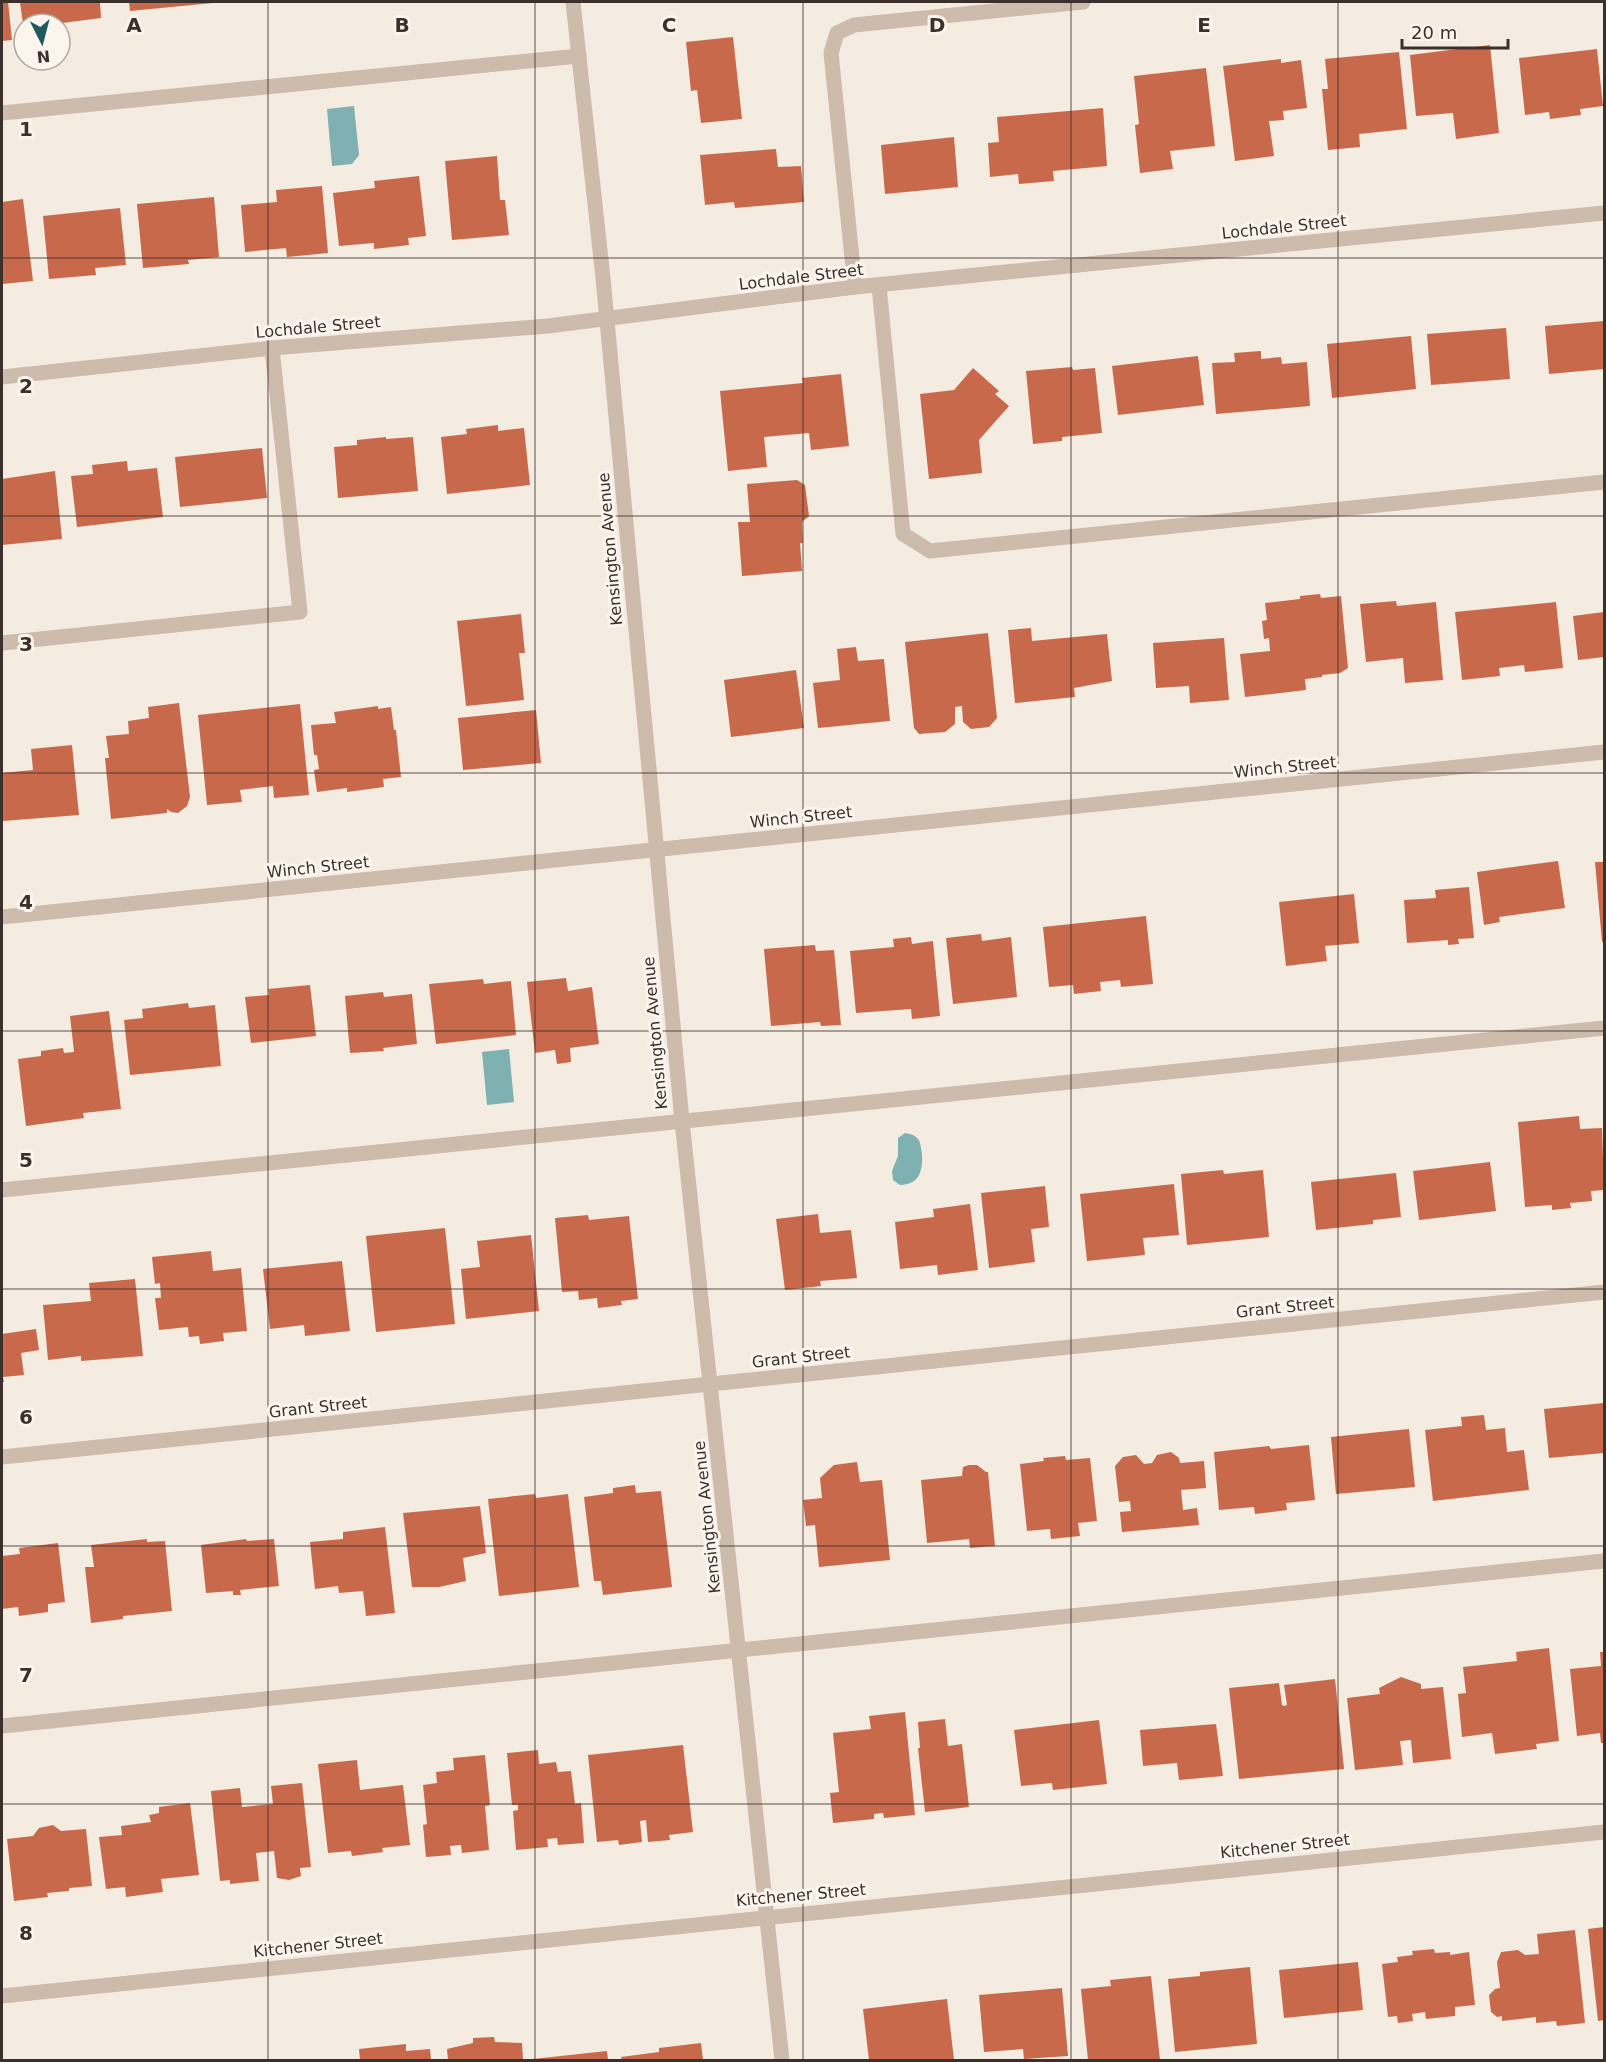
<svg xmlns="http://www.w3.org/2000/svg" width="1606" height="2062" viewBox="0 0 1606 2062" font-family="'DejaVu Sans',sans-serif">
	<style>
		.water { fill: #7fb0b2 }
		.building { fill: #c8694b }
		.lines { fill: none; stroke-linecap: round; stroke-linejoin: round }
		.minor { stroke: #cdbbac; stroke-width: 15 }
		.grid { fill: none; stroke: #3b302b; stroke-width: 1.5; stroke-opacity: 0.55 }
		.labels { text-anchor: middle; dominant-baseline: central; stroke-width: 6; stroke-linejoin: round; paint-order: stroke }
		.street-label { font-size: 16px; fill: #3b302b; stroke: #fbf5ee }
		.grid-label { font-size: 20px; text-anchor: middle; font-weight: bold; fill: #3b302b; stroke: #fbf5ee; stroke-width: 6; stroke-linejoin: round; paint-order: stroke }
	</style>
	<rect width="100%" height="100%" fill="#f4ebe1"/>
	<g class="water">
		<path d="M354 106 359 155 352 164 332 166 327 109Z"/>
		<path d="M509 1049 514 1102 487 1105 482 1052Z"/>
		<path d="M905 1133C910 1134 915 1135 918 1139 921 1143 921 1149 922 1154 923 1171 919 1185 900 1185L893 1180 892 1171 898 1156V1138Z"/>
	</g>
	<g class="building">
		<path d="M2 2H8L12 40 2 41Z"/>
		<path d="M20 2H100L101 18 55 24H23Z"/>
		<path d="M129 2H213V3L130 11Z"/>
		<path d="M733 37 742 119 701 123 697 90 691 91 686 42Z"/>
		<path d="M1490 45 1499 133 1456 139 1453 113 1416 116 1410 55Z"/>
		<path d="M1597 49 1603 106 1580 109 1581 115 1550 119 1549 112 1525 115 1519 58Z"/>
		<path d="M1399 52 1407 129 1359 134 1360 147 1328 150 1322 89H1328L1325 59Z"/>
		<path d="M1281 59V63L1301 60 1307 108 1283 111 1284 120 1269 121 1274 156 1235 161 1223 66Z"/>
		<path d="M1206 68 1215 146 1170 151 1173 169 1140 173 1135 125 1139 124 1134 76Z"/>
		<path d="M1103 108 1107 166 1053 171 1054 181 1019 184 1018 174 990 177 988 143 999 142 997 117Z"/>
		<path d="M954 137 958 187 885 194 881 145Z"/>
		<path d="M776 149 778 167 801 166 804 202 735 208 734 202 705 205 700 155Z"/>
		<path d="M497 156 500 200H505L509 235 452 240 445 161Z"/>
		<path d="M419 176 426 236 408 238 409 245 374 249V243L339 246 333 193 375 188 374 181Z"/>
		<path d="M322 186 328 253 287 257 286 248 245 252 241 205 277 202 276 190Z"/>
		<path d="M214 197 219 257 188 260 189 264 143 268 137 204Z"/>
		<path d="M23 199 33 281 2 284V202Z"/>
		<path d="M120 208 126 265 95 268 96 275 49 279 43 216Z"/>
		<path d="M1604 321V369L1549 374 1545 326Z"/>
		<path d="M1506 328 1510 379 1431 385 1427 334Z"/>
		<path d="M1411 336 1416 389 1332 398 1327 344Z"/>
		<path d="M1261 351V359L1281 357 1282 364 1307 362 1310 406 1216 414 1212 363 1235 362 1234 353Z"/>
		<path d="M1198 356 1204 405 1118 415 1112 366Z"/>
		<path d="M1072 367 1073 370 1095 368 1102 433 1062 437V441L1033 444 1026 371Z"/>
		<path d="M973 368 999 391 995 394 1009 406 979 440 982 473 929 479 920 394 954 390Z"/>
		<path d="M841 374 849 446 811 450 809 433 764 437 767 467 728 471 720 391 803 383 802 378Z"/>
		<path d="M498 425V431L524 428 530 485 447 494 441 437 467 434 466 429Z"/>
		<path d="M386 437V439L413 437 418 491 338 498 334 447 357 445V440Z"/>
		<path d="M262 448 267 498 180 507 175 457Z"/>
		<path d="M127 461 128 471 157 468 163 517 77 527 71 476 93 474 92 465Z"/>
		<path d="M55 471 62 539 2 545V479Z"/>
		<path d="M797 480 805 485 809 516 802 522 803 543H800L802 571 742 576 738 522H750L747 484Z"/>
		<path d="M1320 594 1321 598 1341 596 1348 668 1340 673 1322 675V677L1305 679 1306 690 1245 697 1240 654 1270 651 1269 638 1264 639 1262 621 1267 620 1265 603 1300 599V596Z"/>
		<path d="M1396 601 1397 606 1436 602 1443 680 1405 683 1403 658 1366 662 1360 604Z"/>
		<path d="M1556 602 1563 668 1525 672 1524 665 1499 668 1500 676 1462 680 1455 612Z"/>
		<path d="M1604 612V657L1578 660 1573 616Z"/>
		<path d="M521 614 525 653H519L524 700 466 706 457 621Z"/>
		<path d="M1031 628 1032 641 1107 634 1112 681 1074 688 1075 697 1015 703 1008 630Z"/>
		<path d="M988 633 997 718 989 727 971 729 963 722 962 706 955 707V724L945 732 919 734 914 728 905 642Z"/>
		<path d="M1224 638 1229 700 1190 703 1189 686 1156 688 1153 643Z"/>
		<path d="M856 647 858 661 884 659 890 721 818 728 813 683 840 680 837 649Z"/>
		<path d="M796 670 804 728 731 737 724 680Z"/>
		<path d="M179 703 190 797 187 806 178 813 171 812 167 809V813L111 819 105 758H109L106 736 129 734 128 721 149 718 148 707Z"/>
		<path d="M300 704 309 795 274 798 273 786 240 790 242 802 207 805 198 715Z"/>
		<path d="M378 706V709L391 707 394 730H396L401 777 383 779 384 787 347 792V788L317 792 314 770 319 769 317 755H314L311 725 336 723 334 712Z"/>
		<path d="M536 710 541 763 463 770 458 718Z"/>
		<path d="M72 745 79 815 3 821 2 773 33 770 31 749Z"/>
		<path d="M1558 861 1565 908 1499 917 1500 922 1484 925 1477 872Z"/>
		<path d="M1595 862H1604V941L1602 942Z"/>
		<path d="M1469 887 1474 938 1458 939 1459 944 1448 945V940L1407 943 1404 900 1436 898 1435 890Z"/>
		<path d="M1354 894 1359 943 1325 946 1327 961 1286 966 1279 902Z"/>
		<path d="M1146 916 1153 984 1121 987 1120 980 1100 982 1101 991 1074 994 1073 985 1049 987 1043 927Z"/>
		<path d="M981 934 982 941 1011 937 1017 997 953 1004 946 938Z"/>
		<path d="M911 937 912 944 933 941 940 1016 912 1019 911 1009 856 1013 850 951 894 947 893 939Z"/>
		<path d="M815 945 816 951 834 950 841 1025 821 1026 820 1022 771 1026 764 949Z"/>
		<path d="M566 978 568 991 592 987 599 1044 570 1048 571 1062 557 1064 555 1050 535 1053 527 982Z"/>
		<path d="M483 979 484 984 511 981 516 1035 436 1044 429 984Z"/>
		<path d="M310 985 316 1036 251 1043 245 997 269 995 268 989Z"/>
		<path d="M383 992 384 997 412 994 417 1044 383 1048 384 1051 350 1053 345 996Z"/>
		<path d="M188 1003 189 1008 215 1005 221 1066 130 1075 124 1020 143 1018 142 1009Z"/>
		<path d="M109 1011 121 1109 83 1113 84 1118 26 1126 18 1059 41 1056V1051L63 1048 64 1053 74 1052 70 1016Z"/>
		<path d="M1579 1116 1580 1129 1602 1128 1604 1190 1591 1191 1592 1201 1570 1203 1571 1208 1552 1210V1205L1525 1207 1518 1122Z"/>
		<path d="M1490 1162 1496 1211 1419 1220 1413 1171Z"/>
		<path d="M1223 1170 1224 1174 1263 1170 1269 1237 1187 1245 1181 1174Z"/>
		<path d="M1396 1173 1401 1217 1373 1220V1224L1316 1230 1311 1182Z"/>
		<path d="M1174 1184 1179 1235 1143 1238 1145 1255 1087 1261 1080 1194Z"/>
		<path d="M1045 1186 1049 1227 1031 1229 1035 1262 989 1268 981 1193Z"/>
		<path d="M970 1204 978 1270 938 1275 937 1265 900 1269 895 1222 934 1217 933 1209Z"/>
		<path d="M818 1214 820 1233 851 1230 857 1278 820 1281 821 1286 785 1290 776 1219Z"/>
		<path d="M588 1215 589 1220 629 1216 638 1299 621 1301 622 1305 598 1308 597 1298 579 1300 578 1291 562 1292 555 1218Z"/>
		<path d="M445 1228 455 1324 376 1332 366 1236Z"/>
		<path d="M531 1235 539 1311 466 1319 461 1269 480 1267 477 1241Z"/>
		<path d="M211 1251 213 1271 241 1268 247 1331 223 1333 224 1341 200 1344 199 1336 189 1337 188 1327 159 1330 155 1298H161L160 1283 155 1284 152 1257Z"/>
		<path d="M342 1261 350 1331 305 1336 304 1325 270 1329 263 1269Z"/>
		<path d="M135 1279 143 1356 81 1361V1356L48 1360 43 1305 91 1301 89 1283Z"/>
		<path d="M36 1329 39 1350 21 1353 24 1375 3 1377 4 1382H2V1334Z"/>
		<path d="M1604 1403V1453L1549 1458 1544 1409Z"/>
		<path d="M1484 1415 1486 1430 1505 1428 1507 1452 1524 1450 1529 1490 1433 1501 1425 1430 1462 1426 1461 1417Z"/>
		<path d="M1409 1429 1415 1487 1336 1494 1331 1437Z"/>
		<path d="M1309 1445 1315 1500 1286 1503 1287 1510 1255 1514 1254 1507 1219 1510 1214 1452 1269 1446 1271 1449Z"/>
		<path d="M1171 1452 1179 1458 1180 1463 1204 1461 1206 1488 1181 1490 1183 1510 1197 1508 1199 1525 1122 1532 1120 1512 1131 1511 1130 1501 1119 1502 1115 1466 1123 1457 1136 1455 1144 1464 1152 1463 1157 1455Z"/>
		<path d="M1065 1456 1066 1460 1090 1458 1097 1521 1078 1523 1080 1536 1051 1539 1050 1529 1027 1531 1020 1464 1044 1461 1043 1458Z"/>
		<path d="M857 1462 860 1482 882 1480 890 1560 819 1567 815 1525 806 1526 803 1500 822 1498 820 1478 834 1465Z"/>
		<path d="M969 1465H977L986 1472H988L995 1546 970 1548 969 1539 927 1543 921 1480 962 1476 963 1467Z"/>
		<path d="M635 1485 636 1493 661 1491 672 1587 603 1595 601 1581H594L584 1497 613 1493V1488Z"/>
		<path d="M535 1494 536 1498 568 1494 579 1587 499 1596 488 1499Z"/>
		<path d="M480 1506 486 1553 463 1558 466 1581 439 1587H412L403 1513Z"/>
		<path d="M385 1527 395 1613 366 1616 363 1591 339 1593 338 1586 315 1589 310 1542 343 1539V1532Z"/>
		<path d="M147 1539V1542L165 1541 172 1611 123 1616V1619L91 1623 85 1567H94L91 1545Z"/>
		<path d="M246 1539 247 1541 274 1539 279 1586 240 1590 241 1595H233V1591L206 1593 201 1545Z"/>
		<path d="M58 1543 65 1602 48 1604V1612L19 1616 18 1607 2 1609V1556L20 1554 19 1548Z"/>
		<path d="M1549 1648 1559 1741 1536 1744 1537 1749 1495 1754 1492 1733 1462 1737 1458 1694 1466 1693 1463 1667 1517 1661 1516 1652Z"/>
		<path d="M1600 1652H1604V1743H1601L1600 1733 1577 1736 1570 1669 1601 1666Z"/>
		<path d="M1401 1677 1421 1684V1689L1443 1687 1451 1759 1413 1763 1411 1740 1400 1741 1403 1765 1355 1770 1347 1698 1380 1694 1379 1688Z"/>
		<path d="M1335 1679 1344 1769 1239 1779 1229 1688 1279 1683 1282 1705 1284 1706 1287 1705 1284 1685Z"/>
		<path d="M905 1712 915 1815 884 1818 883 1813 874 1814V1819L833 1823 830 1793 839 1792 833 1733 871 1729 869 1716Z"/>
		<path d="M945 1719 948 1746 962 1744 969 1807 925 1812 918 1748H920L918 1722Z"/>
		<path d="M1099 1720 1107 1784 1053 1790 1052 1783 1021 1786 1014 1730Z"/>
		<path d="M1216 1724 1223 1776 1179 1780 1177 1763 1143 1766 1140 1730Z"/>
		<path d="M683 1745 693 1832 669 1835 670 1840 648 1842 646 1820 640 1821 642 1842 619 1845 618 1840 597 1842 588 1755Z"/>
		<path d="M538 1750 539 1764 556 1762 558 1772 571 1771 575 1804 581 1803 584 1843 558 1845 557 1838 547 1839 548 1847 516 1850 513 1811 518 1810V1805H512L507 1753Z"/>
		<path d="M485 1755 490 1805 485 1806 489 1850 462 1853 461 1845 450 1846 451 1855 426 1857 423 1825 427 1824 423 1785 437 1783 436 1772 454 1770 453 1758Z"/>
		<path d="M357 1760 360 1790 403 1785 410 1845 382 1848 383 1852 352 1856 351 1851 328 1853 318 1764Z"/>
		<path d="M302 1783 311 1867 300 1868 301 1876 289 1880 277 1878 274 1851 256 1853 259 1881 230 1884V1880L220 1881 211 1791 240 1788 242 1807 273 1804 271 1786Z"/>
		<path d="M190 1803 199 1875 161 1879 163 1892 126 1897 125 1887 106 1889 99 1837 122 1835 121 1826 151 1822 149 1815 159 1813V1807Z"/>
		<path d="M53 1825 61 1831 86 1829 92 1886 69 1888V1891L47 1893 48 1897 14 1901 7 1839 33 1836 39 1828Z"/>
		<path d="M1604 1927V2020L1598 2021 1588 1929Z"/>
		<path d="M1575 1930 1585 2023 1557 2026 1556 2021 1536 2023V2017L1502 2021V2016L1497 2017 1491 2012 1489 1995 1495 1989 1500 1988 1497 1962 1501 1952 1518 1950 1525 1955 1539 1954 1537 1934Z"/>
		<path d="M1434 1949 1435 1953 1450 1952V1955L1469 1952 1475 2005 1455 2007V2016L1426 2019 1425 2012 1412 2014 1413 2021 1398 2023 1397 2016 1388 2017 1382 1964 1398 1962 1397 1957 1413 1955 1412 1951Z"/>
		<path d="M1358 1962 1363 2010 1284 2018 1279 1970Z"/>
		<path d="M1250 1967 1257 2044 1175 2052 1168 1979 1200 1976V1972Z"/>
		<path d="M1151 1976 1160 2060H1088L1081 1989 1111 1986 1110 1980Z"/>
		<path d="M1062 1988 1068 2056 1024 2059 1023 2049 984 2052 979 1995Z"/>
		<path d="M947 1999 954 2060H869L863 2009Z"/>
		<path d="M494 2037 495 2042 522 2043 523 2060H448L447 2049 473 2043V2038Z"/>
		<path d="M701 2043 703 2060H622L621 2057 659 2052V2048Z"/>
		<path d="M406 2044V2051L430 2049 431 2060H360L359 2049Z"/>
		<path d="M607 2051 608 2060H533V2059Z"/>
	</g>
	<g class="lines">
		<g class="minor">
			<path d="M573 2 603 278 682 1121 782 2060"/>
			<path d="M2 113 579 56"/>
			<path d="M879 286 903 534 930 551 1604 482"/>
			<path d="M855 287 831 53 837 33 854 25 1083 2"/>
			<path d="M2 377 272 348 548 326 855 287 1604 213"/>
			<path d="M2 643 300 612 272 348"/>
			<path d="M2 917 1604 752"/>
			<path d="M2 1190 1604 1028"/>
			<path d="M2 1457 1604 1292"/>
			<path d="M2 1726 1604 1561"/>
			<path d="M2 1996 1604 1832"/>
		</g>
	</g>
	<path class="grid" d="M268 2V2060M535 2V2060M803 2V2060M1071 2V2060M1338 2V2060M2 258H1604M2 516H1604M2 773H1604M2 1031H1604M2 1289H1604M2 1546H1604M2 1804H1604"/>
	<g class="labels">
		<g class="street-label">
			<text transform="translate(1284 227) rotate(-6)">Lochdale Street</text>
			<text transform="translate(801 277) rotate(-7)">Lochdale Street</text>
			<text transform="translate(318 327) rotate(-5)">Lochdale Street</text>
			<text transform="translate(610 549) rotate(-95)">Kensington Avenue</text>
			<text transform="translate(1285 767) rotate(-6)">Winch Street</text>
			<text transform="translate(801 817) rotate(-6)">Winch Street</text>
			<text transform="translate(318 867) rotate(-6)">Winch Street</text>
			<text transform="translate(655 1033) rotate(-95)">Kensington Avenue</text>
			<text transform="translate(1285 1307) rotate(-6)">Grant Street</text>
			<text transform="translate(801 1357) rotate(-6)">Grant Street</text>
			<text transform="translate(318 1407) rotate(-6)">Grant Street</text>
			<text transform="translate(707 1517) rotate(-96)">Kensington Avenue</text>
			<text transform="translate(1285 1846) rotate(-6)">Kitchener Street</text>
			<text transform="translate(801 1895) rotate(-5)">Kitchener Street</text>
			<text transform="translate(318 1945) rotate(-6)">Kitchener Street</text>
		</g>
	</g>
	<g class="grid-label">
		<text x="134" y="32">A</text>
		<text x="402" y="32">B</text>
		<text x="669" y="32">C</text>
		<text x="937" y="32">D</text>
		<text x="1204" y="32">E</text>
		<text x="26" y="136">1</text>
		<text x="26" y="393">2</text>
		<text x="26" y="651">3</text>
		<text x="26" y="909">4</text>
		<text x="26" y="1167">5</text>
		<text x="26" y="1424">6</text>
		<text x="26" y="1682">7</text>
		<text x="26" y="1940">8</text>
	</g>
	<rect width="1606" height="2062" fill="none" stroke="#3b302b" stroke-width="6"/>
	<g transform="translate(42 42) rotate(174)"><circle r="28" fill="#fbf5ee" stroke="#aea6a0" stroke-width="1.5"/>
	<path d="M0-4.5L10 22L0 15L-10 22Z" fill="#1f5a5e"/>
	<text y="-9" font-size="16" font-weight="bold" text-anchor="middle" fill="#3b302b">N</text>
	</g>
	<path d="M1402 39v9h106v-9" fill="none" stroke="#3b302b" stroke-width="3"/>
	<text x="1411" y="39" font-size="18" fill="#3b302b" stroke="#fbf5ee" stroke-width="4.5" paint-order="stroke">20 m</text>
</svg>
